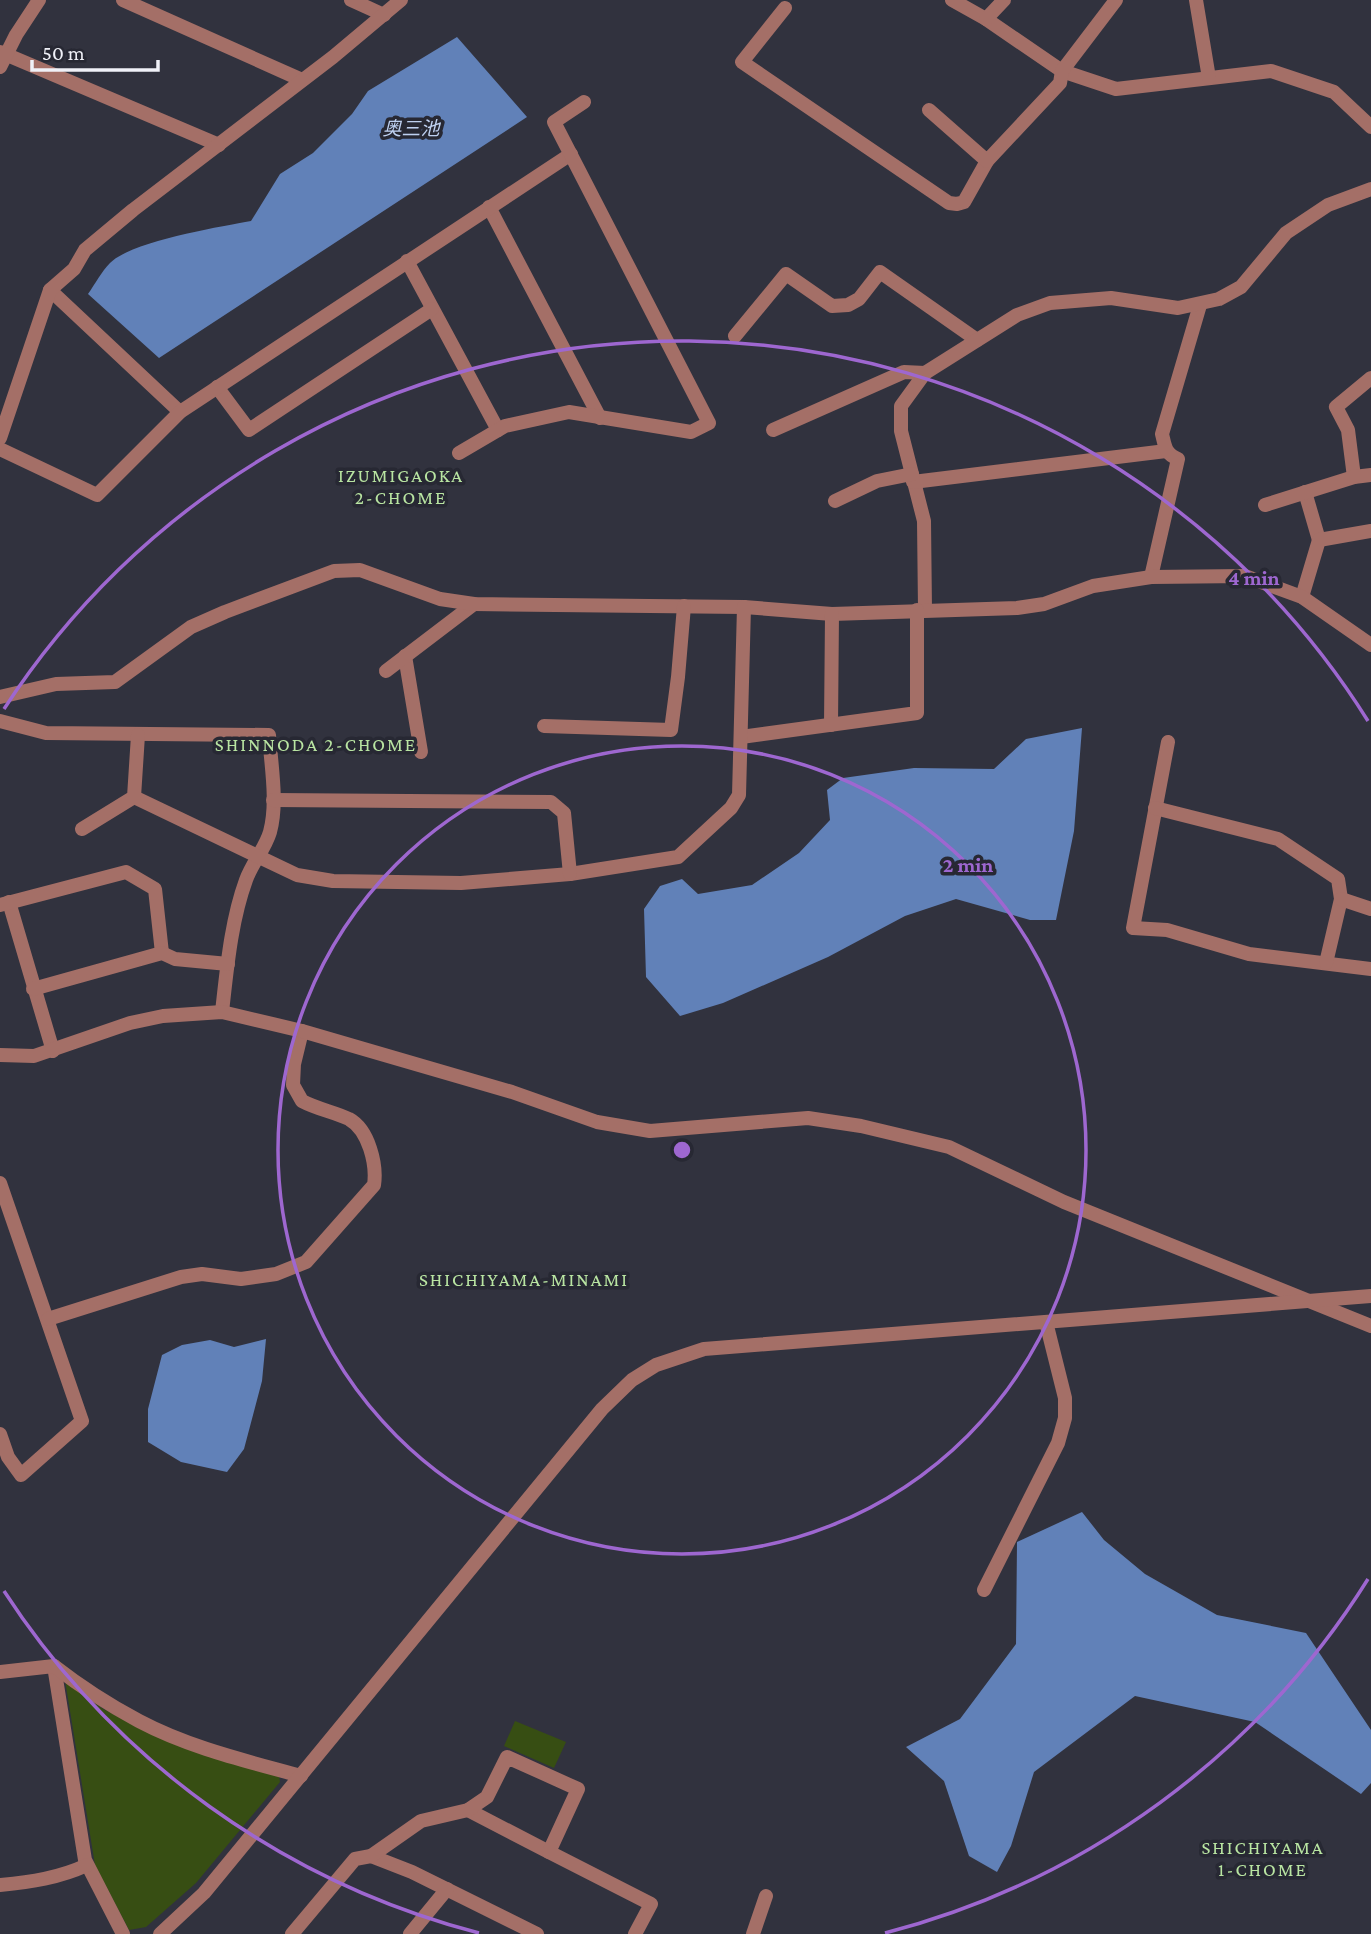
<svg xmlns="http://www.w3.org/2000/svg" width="1371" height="1934" viewBox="0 0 1371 1934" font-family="'Crimson Pro','Noto Sans JP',serif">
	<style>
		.green { fill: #374e13 }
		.water { fill: #6181b8 }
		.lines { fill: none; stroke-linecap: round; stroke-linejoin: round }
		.minor { stroke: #a46f67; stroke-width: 14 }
		.tertiary { stroke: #a46f67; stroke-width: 14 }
		.ring { fill: none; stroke: #9e67d0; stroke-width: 3.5 }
		.labels { text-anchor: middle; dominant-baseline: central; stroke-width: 7; stroke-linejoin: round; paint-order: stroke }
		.water-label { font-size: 19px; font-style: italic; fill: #bed0f0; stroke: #272833 }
		.neighbourhood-label { font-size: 19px; letter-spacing: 2px; fill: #b9e5a2; stroke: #272833 }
		.centre { fill: #9e67d0; stroke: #272833; stroke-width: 3.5 }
		.ring-label { font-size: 21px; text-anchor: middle; font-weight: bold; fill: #9e67d0; stroke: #272833; stroke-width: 7; stroke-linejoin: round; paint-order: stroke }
	</style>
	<rect width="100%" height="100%" fill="#31323e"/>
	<g class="green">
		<path d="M65 1680 103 1709 131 1723 279 1776 280 1782 196 1883 146 1927 129 1930 95 1865Z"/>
		<path d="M515 1721 566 1742 554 1768 504 1746Z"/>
	</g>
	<g class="water">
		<path d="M457 37 527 117 159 358 88 294C95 284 102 271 110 263 132 241 219 227 251 221L280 174 313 153 352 114 368 91Z"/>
		<path d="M1082 728 1074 831 1056 920H1030L956 899 905 916 828 957 723 1003 680 1016 646 977 644 909 660 886 682 879 698 894 752 885 799 853 830 820 827 790 843 778 914 768 994 769 1026 739Z"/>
		<path d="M266 1339 262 1381 244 1449 227 1472 181 1462 148 1442V1409L162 1355 182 1345 210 1340 234 1347Z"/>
		<path d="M1082 1512 1104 1540 1145 1574 1217 1615 1306 1633 1371 1730V1783L1361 1794 1255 1722 1135 1696 1034 1772 1011 1846 997 1872 969 1856 944 1781 906 1747 960 1719 1016 1644 1017 1542Z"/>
	</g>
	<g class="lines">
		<g class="minor">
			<path d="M123 0 302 80"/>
			<path d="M351 0 384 15"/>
			<path d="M952 0 986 19 1062 71 1116 89 1271 71 1334 92 1371 127"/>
			<path d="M1196 0 1209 78"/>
			<path d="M785 8 742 62 949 203 957 204 964 202 987 161"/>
			<path d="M986 19 1004 0"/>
			<path d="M0 52 219 145"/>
			<path d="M0 67 16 35 39 0"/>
			<path d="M929 110 987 161 1060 83 1062 71 1116 0"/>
			<path d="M489 207 600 418"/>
			<path d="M407 261 498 430"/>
			<path d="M50 290 180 412"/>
			<path d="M735 336 786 274 832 306 848 305 859 299 880 272 977 340"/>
			<path d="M925 373 901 406V431L924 521 925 610"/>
			<path d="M217 387 249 430 432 309"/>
			<path d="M773 430 904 372 925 373"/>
			<path d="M0 438 50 290 74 269 85 250 133 210 333 57 401 0"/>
			<path d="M0 449 97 495 180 412 571 154"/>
			<path d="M459 453 505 426 569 412 691 432 709 423 554 122 584 102"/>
			<path d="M1354 477 1348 430 1336 407 1371 378"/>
			<path d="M913 482 1166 451"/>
			<path d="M1305 492 1319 540"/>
			<path d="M835 501 877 481 912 474"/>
			<path d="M1265 505 1354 477 1371 475"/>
			<path d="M1151 577 1178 459C1165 454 1165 446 1162 434L1200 305"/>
			<path d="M1302 597 1319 540 1371 531"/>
			<path d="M405 656 421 752"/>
			<path d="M386 671 474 604"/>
			<path d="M0 697 56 684 115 682 191 627 225 612 334 571 360 570 440 599 474 604 744 607 832 614 1017 608 1044 604 1093 586 1151 577 1245 576 1302 597 1371 645"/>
			<path d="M0 721 46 733 269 735C271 765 278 802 270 832 265 849 252 863 246 880 231 921 227 968 222 1012"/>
			<path d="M831 725 832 614"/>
			<path d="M544 726 671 730 678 677 684 606"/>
			<path d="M741 737 917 713V610"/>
			<path d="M1168 742 1133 928 1167 930 1249 954 1371 969"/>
			<path d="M134 797 297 875 333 881 461 883 570 874 678 857 731 808 739 795 744 607"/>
			<path d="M273 800 551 802 564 813 570 874"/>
			<path d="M1155 808 1278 839 1338 879 1341 899 1326 963"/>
			<path d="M82 829 134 797 138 735"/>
			<path d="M1341 899 1371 909"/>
			<path d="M9 902 53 1051"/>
			<path d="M0 905 126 872 155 889 162 953"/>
			<path d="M33 989 162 953 175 959 228 964"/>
			<path d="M0 1183 82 1421 21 1475 8 1457 0 1434"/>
			<path d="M48 1319 181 1277 202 1274 241 1279 276 1274 306 1262 374 1185C377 1165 369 1130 349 1119 334 1112 317 1109 302 1101L293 1085 294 1064 302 1031"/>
			<path d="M984 1590 1058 1443 1065 1418V1398L1046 1322"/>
			<path d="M54 1666 85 1860 123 1934"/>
			<path d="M0 1672 54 1666C81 1687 109 1705 139 1721 190 1748 247 1761 301 1776"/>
			<path d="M468 1810 549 1852"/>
			<path d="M371 1856 412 1872 537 1934"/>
			<path d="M0 1885C31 1882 59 1878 87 1865"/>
			<path d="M292 1934 355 1859 371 1856 421 1821 468 1810 487 1797 507 1757 578 1789 549 1852 651 1904 635 1934"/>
			<path d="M410 1934 447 1889"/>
			<path d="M753 1934 766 1896"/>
		</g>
		<g class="tertiary">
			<path d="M925 373 1017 315 1050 303 1111 298 1178 308 1219 299 1241 287 1286 233 1328 205 1371 189"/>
			<path d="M0 1055 34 1056 130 1023 163 1016 222 1012 302 1031 512 1092 597 1122 650 1131 808 1118 861 1126 949 1147 1064 1202 1371 1326"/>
			<path d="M160 1934 204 1893 602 1409 632 1380 656 1365 704 1349 1371 1296"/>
		</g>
	</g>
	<g class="ring">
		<circle cx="682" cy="1150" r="404"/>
		<path d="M1368 1579A809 809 0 0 1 885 1933M479 1933A809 809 0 0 1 4 1591M4 709A809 809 0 0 1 1368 721"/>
	</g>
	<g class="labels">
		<g class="water-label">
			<text x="411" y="128">奥三池</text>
		</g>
		<g class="neighbourhood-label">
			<text x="401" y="475">IZUMIGAOKA<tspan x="401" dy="22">2-CHOME</tspan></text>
			<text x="316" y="744">SHINNODA 2-CHOME</text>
			<text x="524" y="1279">SHICHIYAMA-MINAMI</text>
			<text x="1263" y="1847">SHICHIYAMA<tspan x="1263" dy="22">1-CHOME</tspan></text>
		</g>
	</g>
	<circle cx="682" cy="1150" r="10" class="centre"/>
	<g class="ring-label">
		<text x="1254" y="585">4 min</text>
		<text x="968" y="872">2 min</text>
	</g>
	<path d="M32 60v10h126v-10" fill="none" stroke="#f0f1f8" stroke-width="3.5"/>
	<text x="42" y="60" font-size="21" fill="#f0f1f8" stroke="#272833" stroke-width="5" paint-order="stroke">50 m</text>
</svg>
